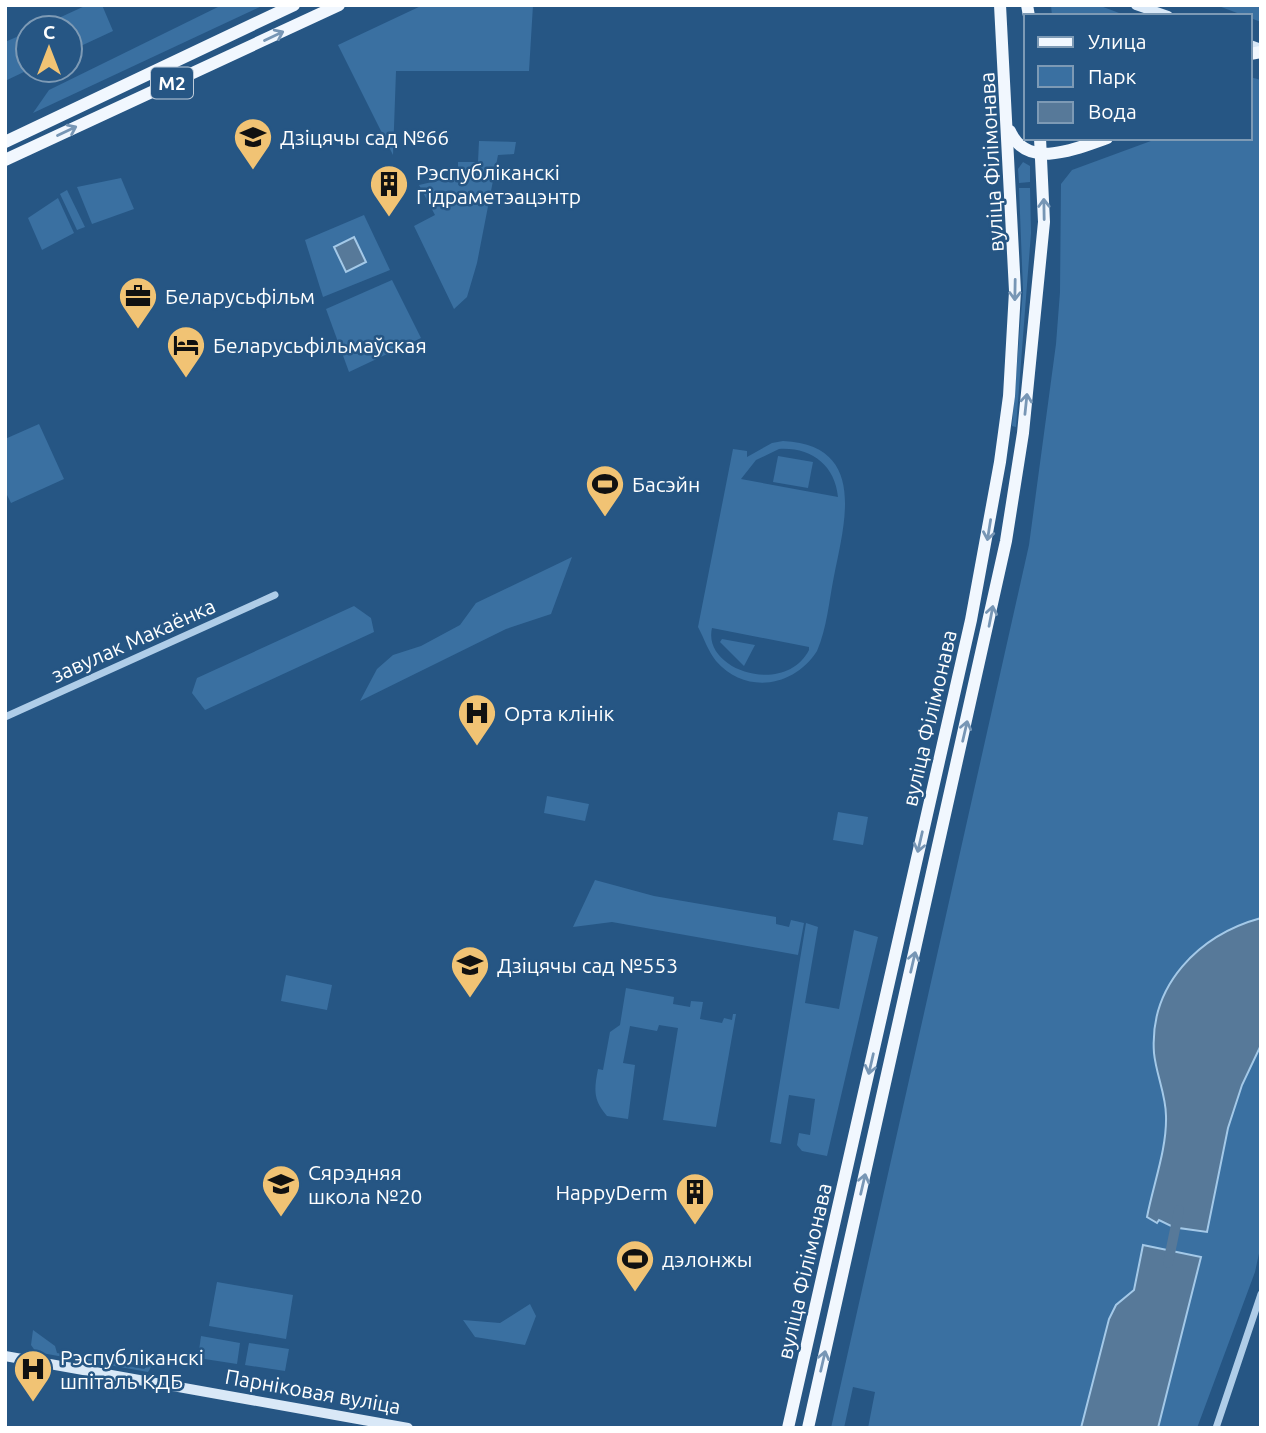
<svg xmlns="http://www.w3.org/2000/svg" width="1266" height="1433" viewBox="0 0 1266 1433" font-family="Ubuntu,sans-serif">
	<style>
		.green { fill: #3a70a1; fill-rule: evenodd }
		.water { fill: #577999; stroke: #a4c9e8; stroke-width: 2 }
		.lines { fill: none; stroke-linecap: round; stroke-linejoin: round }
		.canal { stroke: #577999; stroke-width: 10 }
		.street { stroke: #afcde8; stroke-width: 7 }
		.secondary { stroke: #d9e8f7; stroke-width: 10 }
		.primary { stroke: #f1f7fe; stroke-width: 12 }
		.oneway { stroke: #7796b5 }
		.labels { text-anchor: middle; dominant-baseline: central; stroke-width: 5; stroke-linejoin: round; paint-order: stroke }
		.shield { fill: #265684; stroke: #beccda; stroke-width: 2 }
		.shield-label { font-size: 19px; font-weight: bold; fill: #fff }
		.poi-label { font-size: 21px; fill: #fff; stroke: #265684; text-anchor: start }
		.street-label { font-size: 21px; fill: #fff; stroke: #265684 }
	</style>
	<rect width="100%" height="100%" fill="#265684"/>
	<g class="green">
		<path d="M87 5H102L113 31 70 51V28H37Z"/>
		<path d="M222 5H264L33 113 49 90Z"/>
		<path d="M423 5H533L529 71H396L393 155 338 45Z"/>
		<path d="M1051 5H1098L1127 16H1052Z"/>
		<path d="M1216 5H1261V22Z"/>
		<path d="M28 32V70L5 81V42Z"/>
		<path d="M1250 77 1261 80V1244L1255 1272 1197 1428H868L875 1392 853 1387 844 1428H831L1029 545 1056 344 1060 292 1061 184 1072 170 1159 138H1250Z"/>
		<path d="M479 141 516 142 514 154 498 155 477 263 467 297 454 309 414 226 435 215 419 185 458 176V162H478Z"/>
		<path d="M1023 162 1030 166V182L1019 183 1018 169Z"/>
		<path d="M121 178 134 209 92 224 77 187Z"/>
		<path d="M1019 188H1030L1031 233 1016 427 1012 426 1023 290Z"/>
		<path d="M67 190 85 227 77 230 60 194Z"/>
		<path d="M58 198 74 233 42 250 28 218Z"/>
		<path d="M364 215 390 270 323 297 305 240Z"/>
		<path d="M392 280 421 338 349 372 326 309Z"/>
		<path d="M39 424 64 479 11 503 5 491V439Z"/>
		<path d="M783 441C867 445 845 521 834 576 829 601 827 628 817 651 794 687 746 695 716 661 708 651 704 638 698 627L733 449 747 451V457L772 443ZM779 449C811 447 835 465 838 497L741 479 756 460ZM712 628 809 647V650C785 697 702 670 712 628Z"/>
		<path d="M778 456 813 462 808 488 773 482Z"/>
		<path d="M572 557 551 614 506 629 360 701 377 669 393 655 421 646 460 625 476 603Z"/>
		<path d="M354 606 371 618 374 632 205 710 192 693 197 678Z"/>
		<path d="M722 639 755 645 744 666 720 642Z"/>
		<path d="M547 796 589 804 585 821 544 813Z"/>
		<path d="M838 812 868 817 863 845 833 840Z"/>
		<path d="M595 880 654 896 776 917V924L789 927 791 920 804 923 798 955 612 922 573 927Z"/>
		<path d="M806 923 818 927 805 1003 839 1009 854 930 878 937 827 1156 802 1151 797 1145 799 1133 810 1135 815 1099 789 1095 781 1144 770 1142Z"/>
		<path d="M286 975 332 985 327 1010 281 1001Z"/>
		<path d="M626 988 674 997 673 1004 690 1007 691 1001 703 1002 700 1019 722 1023 724 1018 732 1020 733 1014H736L716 1127 663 1120 678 1028 659 1025 657 1031 630 1026 623 1063 635 1065 628 1119 607 1116C593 1100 594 1090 598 1069L603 1070 610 1032 620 1025Z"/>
		<path d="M217 1282 293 1295 286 1339 209 1326Z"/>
		<path d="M530 1304 536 1316 525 1345 475 1337 463 1320 500 1323Z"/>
		<path d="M33 1330 55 1346 57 1353 144 1369 149 1365 151 1367 148 1372 36 1352 31 1345Z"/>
		<path d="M201 1336 240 1343 237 1364 198 1358Z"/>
		<path d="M249 1343 289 1349 285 1371 245 1365Z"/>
	</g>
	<g class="water">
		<path d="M354 237 366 262 346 272 334 247Z"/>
		<path d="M1261 918V1045L1242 1085 1228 1128 1207 1232 1179 1228 1178 1224 1171 1226 1159 1220 1157 1223 1147 1217C1153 1185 1167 1149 1166 1116 1166 1095 1156 1074 1154 1053 1149 985 1199 935 1261 918Z"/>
		<path d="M1143 1245 1201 1257 1158 1428H1081L1109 1319 1116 1305 1134 1290Z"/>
	</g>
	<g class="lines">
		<path class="canal" d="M1168 1263 1179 1210"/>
		<g class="street">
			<path d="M5 717 275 595"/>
			<path d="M1216 1428 1261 1294"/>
		</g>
		<g class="secondary">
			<path d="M1136 5 1168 16"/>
			<path d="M1250 45 1261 49"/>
			<path d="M5 1356 408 1428"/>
		</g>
		<g class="primary">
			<path d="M1027 5 1029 16"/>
			<path d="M1250 54 1261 52"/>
			<path d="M1010 131C1027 171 1078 148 1107 138"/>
			<path d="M5 142 294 5"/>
			<path d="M5 160 339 5"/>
			<path d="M788 1428 971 620 1000 462 1009 396 1015 291 1000 5"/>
			<path d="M808 1428 1006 541 1023 433 1044 222 1040 138"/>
		</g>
	</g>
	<defs><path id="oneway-shaft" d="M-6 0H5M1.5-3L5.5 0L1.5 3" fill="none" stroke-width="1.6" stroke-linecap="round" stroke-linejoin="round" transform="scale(1.75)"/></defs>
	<g class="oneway">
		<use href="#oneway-shaft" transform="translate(274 36) rotate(-25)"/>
		<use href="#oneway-shaft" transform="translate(67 131) rotate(-25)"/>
		<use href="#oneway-shaft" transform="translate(1044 209) rotate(-91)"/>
		<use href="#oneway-shaft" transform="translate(1015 290) rotate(91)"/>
		<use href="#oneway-shaft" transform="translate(1026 404) rotate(-84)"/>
		<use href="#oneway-shaft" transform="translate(989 530) rotate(99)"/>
		<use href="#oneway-shaft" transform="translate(991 616) rotate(-79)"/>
		<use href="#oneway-shaft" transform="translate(965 731) rotate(-77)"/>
		<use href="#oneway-shaft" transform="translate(920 842) rotate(103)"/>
		<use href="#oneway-shaft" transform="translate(913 962) rotate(-77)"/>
		<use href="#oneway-shaft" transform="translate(871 1064) rotate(103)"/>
		<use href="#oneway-shaft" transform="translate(863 1184) rotate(-77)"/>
		<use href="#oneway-shaft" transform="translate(823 1361) rotate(-77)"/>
	</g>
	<defs>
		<g id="school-pin" transform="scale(2.0125)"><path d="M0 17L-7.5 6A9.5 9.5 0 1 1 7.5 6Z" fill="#f1c374" stroke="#265684"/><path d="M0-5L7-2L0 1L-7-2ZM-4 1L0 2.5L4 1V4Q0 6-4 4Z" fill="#111"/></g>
		<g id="building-pin" transform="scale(2.0125)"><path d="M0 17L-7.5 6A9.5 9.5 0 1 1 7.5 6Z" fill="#f1c374" stroke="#265684"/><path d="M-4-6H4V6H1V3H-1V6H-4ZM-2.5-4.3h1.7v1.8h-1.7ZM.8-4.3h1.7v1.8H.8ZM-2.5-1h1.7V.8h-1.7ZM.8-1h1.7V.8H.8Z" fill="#111"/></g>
		<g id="office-pin" transform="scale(2.0125)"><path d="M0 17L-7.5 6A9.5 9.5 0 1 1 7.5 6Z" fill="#f1c374" stroke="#265684"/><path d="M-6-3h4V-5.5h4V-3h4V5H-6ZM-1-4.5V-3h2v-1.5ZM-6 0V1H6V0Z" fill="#111"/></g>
		<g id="hotel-pin" transform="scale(2.0125)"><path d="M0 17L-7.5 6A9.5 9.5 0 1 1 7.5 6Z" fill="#f1c374" stroke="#265684"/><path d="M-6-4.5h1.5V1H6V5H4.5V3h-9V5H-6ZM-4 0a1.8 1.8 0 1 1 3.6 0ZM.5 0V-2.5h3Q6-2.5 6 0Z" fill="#111"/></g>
		<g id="stadium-pin" transform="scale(2.0125)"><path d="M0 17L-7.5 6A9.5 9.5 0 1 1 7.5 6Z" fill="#f1c374" stroke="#265684"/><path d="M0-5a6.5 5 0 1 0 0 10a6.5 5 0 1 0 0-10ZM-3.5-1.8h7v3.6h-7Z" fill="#111"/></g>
		<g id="hospital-pin" transform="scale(2.0125)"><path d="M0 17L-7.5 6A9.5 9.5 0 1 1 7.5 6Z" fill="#f1c374" stroke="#265684"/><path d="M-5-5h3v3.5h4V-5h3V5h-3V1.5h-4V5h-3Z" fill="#111"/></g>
	</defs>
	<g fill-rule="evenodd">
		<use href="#school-pin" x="253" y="137"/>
		<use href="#building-pin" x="389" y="184"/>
		<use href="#office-pin" x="138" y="296"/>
		<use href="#hotel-pin" x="186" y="345"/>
		<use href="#stadium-pin" x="605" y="484"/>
		<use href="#hospital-pin" x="477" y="713"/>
		<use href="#school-pin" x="470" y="965"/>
		<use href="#school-pin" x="281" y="1184"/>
		<use href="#building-pin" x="695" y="1192"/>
		<use href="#stadium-pin" x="635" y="1259"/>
		<use href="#hospital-pin" x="33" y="1369"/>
	</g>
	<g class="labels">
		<rect class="shield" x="151" y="67.5" width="42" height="31" rx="5"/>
		<g class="shield-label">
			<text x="172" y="83">М2</text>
		</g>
		<g class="poi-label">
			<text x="280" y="137">Дзіцячы сад №66</text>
			<text x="416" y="172">Рэспубліканскі<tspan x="416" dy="24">Гідраметэацэнтр</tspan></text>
			<text x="165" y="296">Беларусьфільм</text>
			<text x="213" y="345">Беларусьфільмаўская</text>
			<text x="632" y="484">Басэйн</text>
			<text x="504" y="713">Орта клінік</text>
			<text x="497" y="965">Дзіцячы сад №553</text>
			<text x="308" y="1172">Сярэдняя<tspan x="308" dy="24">школа №20</tspan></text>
			<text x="668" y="1192" text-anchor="end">HappyDerm</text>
			<text x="662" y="1259">дэлонжы</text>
			<text x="60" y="1357">Рэспубліканскі<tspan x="60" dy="24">шпіталь КДБ</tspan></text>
		</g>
		<g class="street-label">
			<text transform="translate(991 162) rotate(-93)">вуліца Філімонава</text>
			<text transform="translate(133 640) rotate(-24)">завулак Макаёнка</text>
			<text transform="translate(929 718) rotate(-77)">вуліца Філімонава</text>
			<text transform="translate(804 1271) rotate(-77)">вуліца Філімонава</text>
			<text transform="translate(313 1391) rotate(10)">Парніковая вуліца</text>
		</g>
	</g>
	<rect width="1266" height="1433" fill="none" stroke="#ffffff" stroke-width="14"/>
	<rect x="1024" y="14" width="228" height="126" fill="#265684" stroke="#7d9ab5" stroke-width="2"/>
	<rect x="1038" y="37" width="35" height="10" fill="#f1f7fe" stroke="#7d9ab5" stroke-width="2"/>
	<text x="1088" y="49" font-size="21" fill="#ffffff">Улица</text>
	<rect x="1038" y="66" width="35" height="21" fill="#3a70a1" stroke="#7d9ab5" stroke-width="2"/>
	<text x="1088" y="84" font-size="21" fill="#ffffff">Парк</text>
	<rect x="1038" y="102" width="35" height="21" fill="#577999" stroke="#7d9ab5" stroke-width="2"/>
	<text x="1088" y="119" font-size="21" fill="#ffffff">Вода</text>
	<g transform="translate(49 49)"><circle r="33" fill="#265684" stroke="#7d9ab5" stroke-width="2"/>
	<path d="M0-5L12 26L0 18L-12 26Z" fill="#f1c374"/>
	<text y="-10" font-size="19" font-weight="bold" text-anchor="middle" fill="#ffffff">С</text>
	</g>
</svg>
